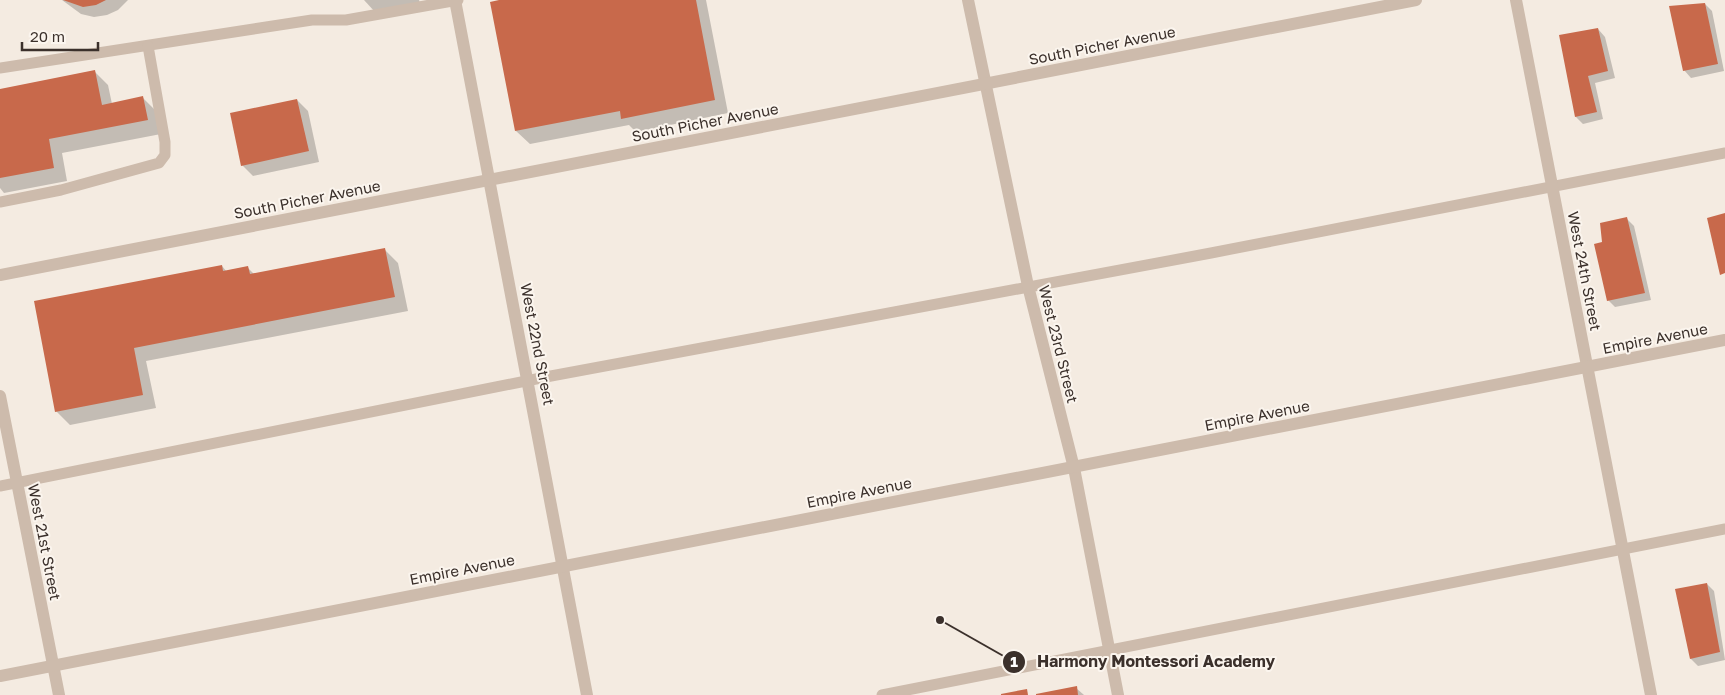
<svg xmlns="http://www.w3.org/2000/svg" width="1725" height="695" viewBox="0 0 1725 695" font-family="'Golos Text',sans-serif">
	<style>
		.shadow { fill: #0003 }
		.building { fill: #c8694b }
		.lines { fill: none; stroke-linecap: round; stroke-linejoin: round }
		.service { stroke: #cdbbac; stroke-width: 11 }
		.minor { stroke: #cdbbac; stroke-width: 12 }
		.labels { text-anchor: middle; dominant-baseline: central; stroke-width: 4; stroke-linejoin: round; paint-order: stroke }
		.street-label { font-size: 15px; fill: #3b302b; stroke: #fbf5ee }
		.leader { fill: none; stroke: #3b302b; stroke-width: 2 }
		.callout-dot { fill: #3b302b; stroke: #fbf5ee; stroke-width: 2 }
		.mark-label { font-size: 15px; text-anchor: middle; font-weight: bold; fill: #fff }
		.callout-label { font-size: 16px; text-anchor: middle; font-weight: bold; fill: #3b302b; stroke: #fbf5ee; stroke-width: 4; stroke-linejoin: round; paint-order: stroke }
	</style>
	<rect width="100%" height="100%" fill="#f4ebe1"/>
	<g class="shadow">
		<path d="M62 0H128L118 10 107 15 94 17 81 14Z"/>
		<path d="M364 0H419L420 3 375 12Z"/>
		<path d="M506 0H706L728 113 636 132 629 125 530 144 516 131 491 3Z"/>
		<path d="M1705 4 1712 11 1724 71 1691 78 1684 70Z"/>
		<path d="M1598 29 1605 37 1615 78 1595 83 1603 119 1583 124 1576 117Z"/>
		<path d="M95 72 108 85 112 104 143 98 156 111 161 134 62 153 67 181 4 193 0 188V90Z"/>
		<path d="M297 100 308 111 319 162 253 176 242 165Z"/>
		<path d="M1627 219 1634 226 1651 300 1615 307 1608 300 1604 244Z"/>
		<path d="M385 250 398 263 408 311 146 361 156 408 70 425 56 411 222 266 227 272 248 268 255 275Z"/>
		<path d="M1707 584 1714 591 1725 660 1698 666 1691 659 1676 590Z"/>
		<path d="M1076 688 1084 695H1038Z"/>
	</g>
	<g class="building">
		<path d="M63 0H106L96 5 83 7Z"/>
		<path d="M499 0H696L715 100 621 119 620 111 515 131 490 2Z"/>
		<path d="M1705 3 1718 64 1683 71 1669 6Z"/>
		<path d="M1598 28 1608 71 1588 76 1597 112 1575 117 1559 35Z"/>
		<path d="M95 70 102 105 143 96 148 120 49 139 54 168 0 178V89Z"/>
		<path d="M297 99 309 151 241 166 230 113Z"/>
		<path d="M1725 213V273L1720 275 1707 218Z"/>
		<path d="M1627 217 1645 293 1607 301 1594 244 1602 242 1600 223Z"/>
		<path d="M385 248 395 297 134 348 143 395 55 412 34 301 222 265 223 271 248 266 250 274Z"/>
		<path d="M1707 583 1720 652 1690 659 1675 589Z"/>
		<path d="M1077 686 1078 695H1036V694Z"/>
		<path d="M1027 689 1028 695H1001V694Z"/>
	</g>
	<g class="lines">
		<g class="service">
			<path d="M0 68 312 20H346L458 0"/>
			<path d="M0 202 61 190 159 163 165 155V142L148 46"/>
			<path d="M0 486 551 376 1211 253 1725 153"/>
			<path d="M882 695 1725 529"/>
		</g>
		<g class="minor">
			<path d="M455 0 587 695"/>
			<path d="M968 0 1028 286 1074 468 1118 695"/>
			<path d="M1516 0 1651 695"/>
			<path d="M0 275 1416 0"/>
			<path d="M0 396 59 695"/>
			<path d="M0 676 1725 340"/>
		</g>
	</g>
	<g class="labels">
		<g class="street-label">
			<text transform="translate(1102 45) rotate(-11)">South Picher Avenue</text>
			<text transform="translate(705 122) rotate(-11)">South Picher Avenue</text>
			<text transform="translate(307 199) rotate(-11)">South Picher Avenue</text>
			<text transform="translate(1585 271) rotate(79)">West 24th Street</text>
			<text transform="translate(1655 338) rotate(-11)">Empire Avenue</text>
			<text transform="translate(538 344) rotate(79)">West 22nd Street</text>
			<text transform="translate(1059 344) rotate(76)">West 23rd Street</text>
			<text transform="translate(1257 415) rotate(-11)">Empire Avenue</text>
			<text transform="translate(859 492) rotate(-11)">Empire Avenue</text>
			<text transform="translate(45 542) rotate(79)">West 21st Street</text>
			<text transform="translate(462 569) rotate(-11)">Empire Avenue</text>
		</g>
	</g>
	<path class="leader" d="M940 620L1014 662"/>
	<g class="callout-dot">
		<circle cx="940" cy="620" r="5"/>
		<circle cx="1014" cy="662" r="12"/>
	</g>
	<g class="mark-label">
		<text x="1014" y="667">1</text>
	</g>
	<g class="callout-label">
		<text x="1156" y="667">Harmony Montessori Academy</text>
	</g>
	<path d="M22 42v8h76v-8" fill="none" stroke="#3b302b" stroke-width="2.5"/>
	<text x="30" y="42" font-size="15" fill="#3b302b" stroke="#fbf5ee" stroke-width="4" paint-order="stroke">20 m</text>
</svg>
